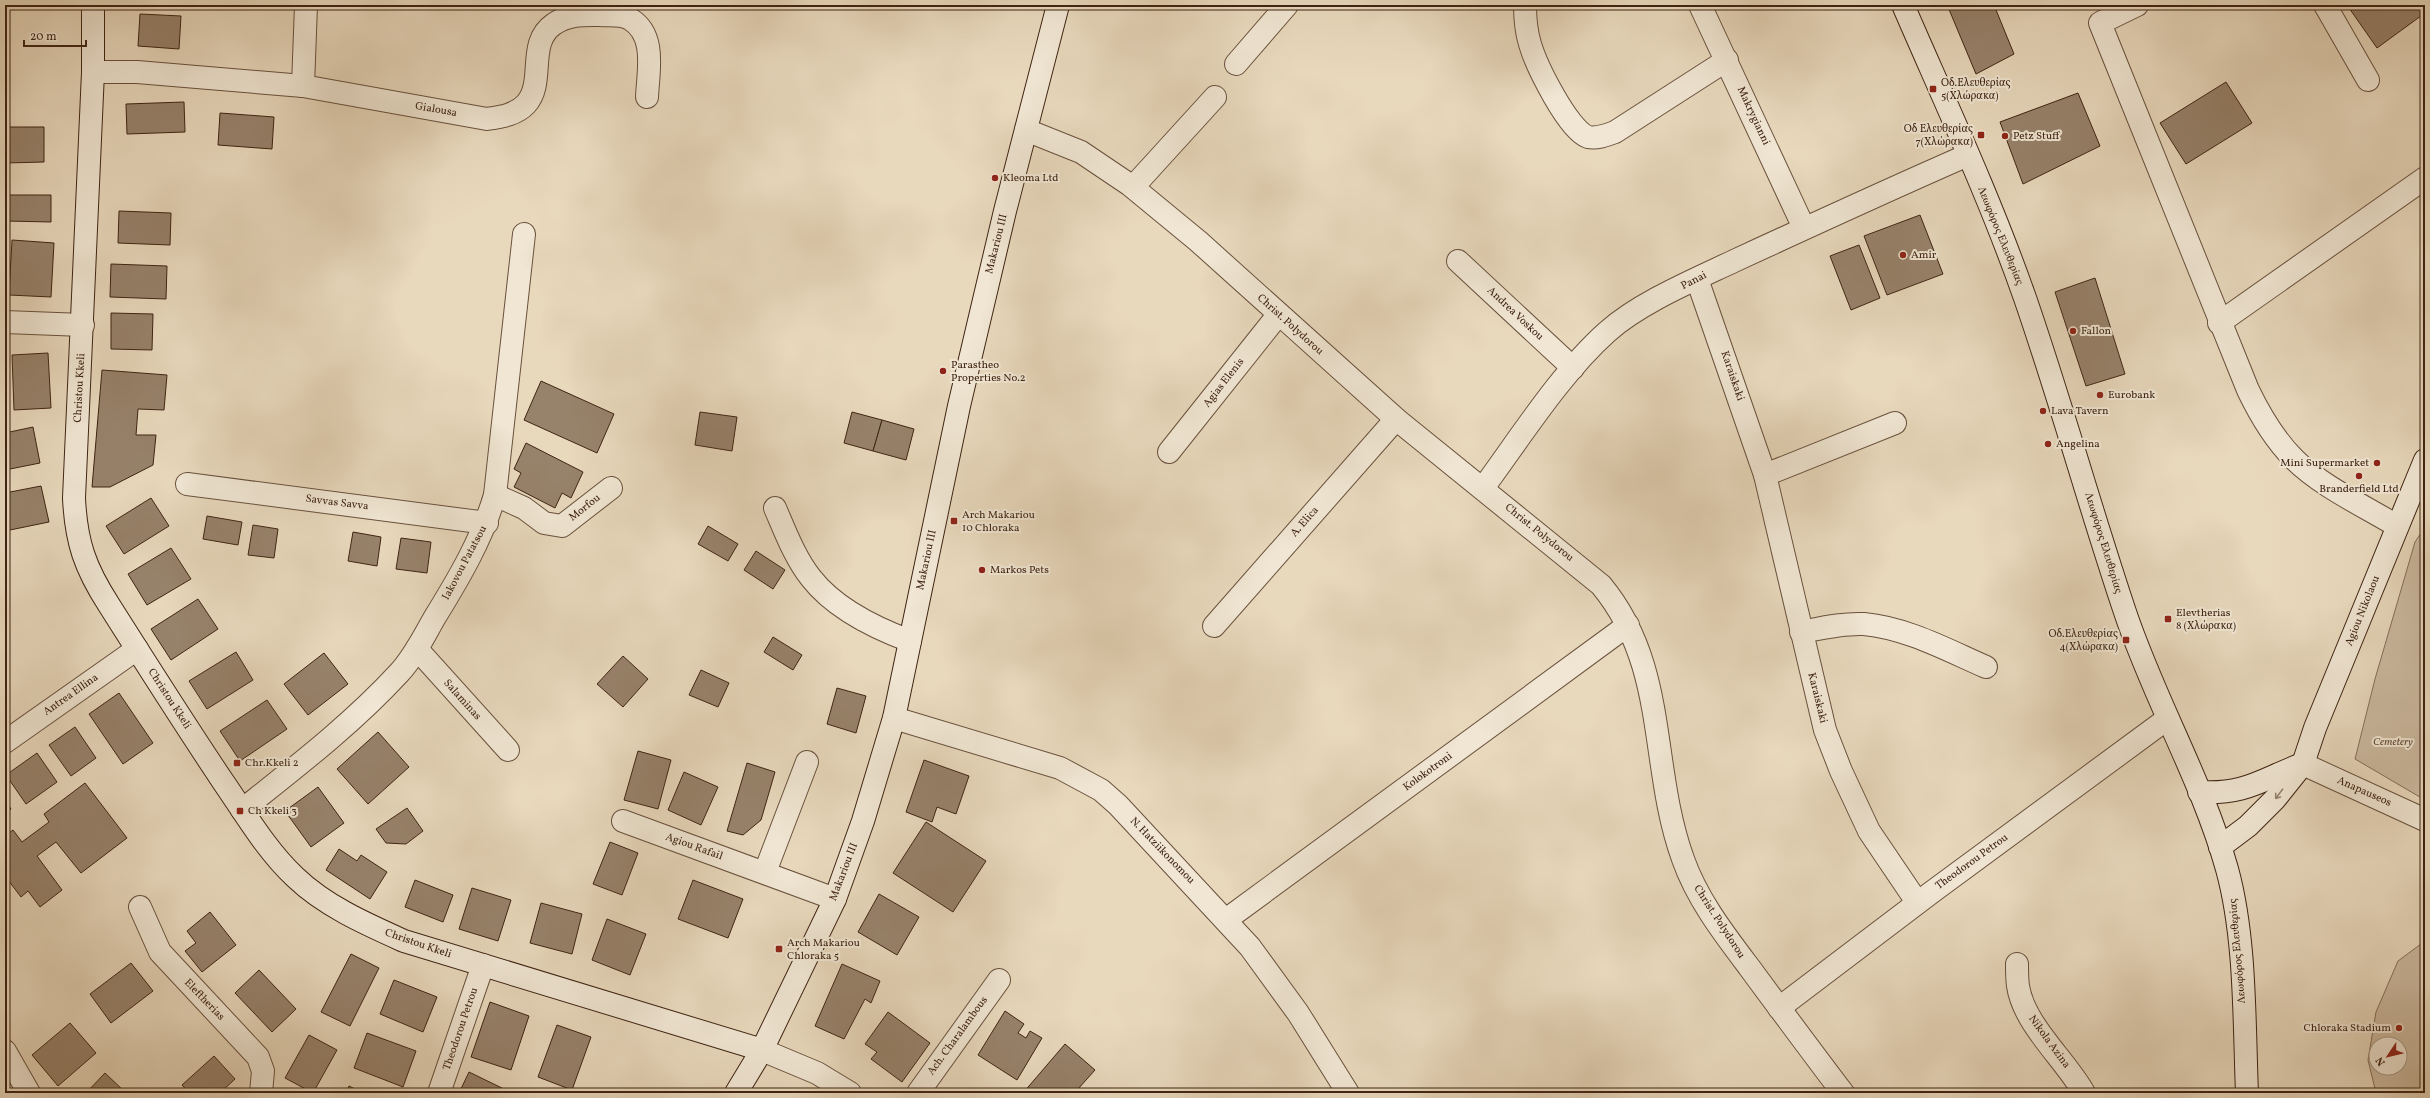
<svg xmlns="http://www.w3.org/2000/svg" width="2430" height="1098" viewBox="0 0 2430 1098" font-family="Vollkorn,serif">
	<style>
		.green { fill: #cbb99f; stroke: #856e59; fill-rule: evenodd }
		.building { fill: #97826b; stroke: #3f2413 }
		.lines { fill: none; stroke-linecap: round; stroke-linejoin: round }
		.street-casing { stroke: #69513d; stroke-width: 24 }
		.secondary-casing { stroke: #3f2413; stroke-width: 24 }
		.street { stroke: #f0e6d3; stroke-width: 22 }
		.secondary { stroke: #f0e6d3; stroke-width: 22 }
		.oneway { stroke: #988573 }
		.poi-dot { fill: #8f2418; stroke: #f0e6d3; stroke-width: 1.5 }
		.labels { text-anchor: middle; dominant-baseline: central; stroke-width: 4; stroke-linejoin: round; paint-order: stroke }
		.poi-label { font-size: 11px; fill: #3f2413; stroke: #f0e6d3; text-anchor: start }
		.street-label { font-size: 11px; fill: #3f2413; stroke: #f0e6d3 }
		.park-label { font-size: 11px; font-style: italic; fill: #624936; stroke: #f0e6d3 }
	</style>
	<rect width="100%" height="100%" fill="#e8d8bc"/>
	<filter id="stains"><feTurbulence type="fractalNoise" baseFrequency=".005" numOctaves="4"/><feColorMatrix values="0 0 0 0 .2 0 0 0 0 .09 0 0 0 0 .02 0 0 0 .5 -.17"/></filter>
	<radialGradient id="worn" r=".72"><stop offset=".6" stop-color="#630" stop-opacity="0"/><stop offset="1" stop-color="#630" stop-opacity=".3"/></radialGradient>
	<g class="green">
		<path d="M2425 527V800L2355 759 2375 679 2415 542Z"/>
		<path d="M2425 941V1093H2376L2368 1060 2376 1012 2398 961ZM2376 1044H2400V1068H2376Z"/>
	</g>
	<g class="building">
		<path d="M1953 5H1994L2014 54 1976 74 1948 7Z"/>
		<path d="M2347 5H2425V13L2377 48Z"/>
		<path d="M140 14 181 16 179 49 138 46Z"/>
		<path d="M2226 82 2252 123 2186 164 2160 123Z"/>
		<path d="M2078 93 2100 146 2023 184 2000 122Z"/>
		<path d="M184 102 185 132 127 134 126 104Z"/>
		<path d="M220 113 274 117 272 149 218 145Z"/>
		<path d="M5 127H44V162L5 163Z"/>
		<path d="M5 195H51V222L5 221Z"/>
		<path d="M119 211 171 213 170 245 118 243Z"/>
		<path d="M1920 215 1943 274 1887 295 1864 236Z"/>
		<path d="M12 240 54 243 51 297 9 295Z"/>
		<path d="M1859 245 1880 298 1851 310 1830 256Z"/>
		<path d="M111 264 167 266 166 299 110 297Z"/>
		<path d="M2095 278 2125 374 2086 386 2055 292Z"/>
		<path d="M111 313 153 314 152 350 111 349Z"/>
		<path d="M48 353 51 408 14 410 12 355Z"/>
		<path d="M102 370 167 375 164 410 138 409 136 435H156L153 465 110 487H92Z"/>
		<path d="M541 381 614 414 597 453 524 420Z"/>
		<path d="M700 412 737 417 732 451 695 445Z"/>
		<path d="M852 412 882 420 873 451 844 443Z"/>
		<path d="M882 420 914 429 906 460 873 451Z"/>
		<path d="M33 427 40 463 5 470V433Z"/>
		<path d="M526 443 583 472 571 498 562 493 555 508 514 487 521 473 514 469Z"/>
		<path d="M41 486 49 522 5 531V493Z"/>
		<path d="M151 498 169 526 124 554 106 526Z"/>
		<path d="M207 516 242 522 238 545 203 539Z"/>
		<path d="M253 525 278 529 274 558 248 555Z"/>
		<path d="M708 526 738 544 728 561 698 544Z"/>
		<path d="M353 532 381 537 377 566 348 561Z"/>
		<path d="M401 538 431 542 427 573 396 569Z"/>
		<path d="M171 548 191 579 147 605 128 574Z"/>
		<path d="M756 551 785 570 773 589 744 570Z"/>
		<path d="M198 599 218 629 171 660 151 629Z"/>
		<path d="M773 637 802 655 793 670 764 652Z"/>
		<path d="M236 652 253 680 207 709 189 681Z"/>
		<path d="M324 653 348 684 308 715 284 684Z"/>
		<path d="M623 656 648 679 623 707 597 684Z"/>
		<path d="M701 670 729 683 718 707 689 695Z"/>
		<path d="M837 688 866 696 856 733 827 724Z"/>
		<path d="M119 693 153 743 123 764 89 714Z"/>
		<path d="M267 700 287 729 240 761 220 731Z"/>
		<path d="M75 727 96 758 71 776 49 745Z"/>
		<path d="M378 732 409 767 368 804 337 769Z"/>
		<path d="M638 751 671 760 658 809 624 800Z"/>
		<path d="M37 753 57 782 26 804 6 775Z"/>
		<path d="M924 760 969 776 956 814 937 807 932 822 906 812Z"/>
		<path d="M747 763 775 772 761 820 743 835 727 831Z"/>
		<path d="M684 772 718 787 701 825 668 810Z"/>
		<path d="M85 783 127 838 81 873 56 842 37 856 62 890 40 907 28 891 21 897 5 876V836L13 830 22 842 49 822 44 814Z"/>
		<path d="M318 787 344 823 311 847 285 811Z"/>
		<path d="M5 800 11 809 5 813Z"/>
		<path d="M407 808 423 831 406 844 386 843 376 829Z"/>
		<path d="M926 822 986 861 953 912 893 873Z"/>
		<path d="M610 842 638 853 622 895 593 884Z"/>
		<path d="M339 849 357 861 361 855 387 872 370 899 326 870Z"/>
		<path d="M415 880 453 895 443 922 405 907Z"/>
		<path d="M693 880 743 899 728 938 678 919Z"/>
		<path d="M472 888 511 900 498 941 459 929Z"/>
		<path d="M879 894 919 917 897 955 858 932Z"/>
		<path d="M541 903 582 914 572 954 530 943Z"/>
		<path d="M210 912 236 945 202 972 185 951 196 943 187 931Z"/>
		<path d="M607 919 646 934 630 975 592 960Z"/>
		<path d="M351 954 379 968 350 1026 321 1012Z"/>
		<path d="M131 963 153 991 111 1023 90 994Z"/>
		<path d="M842 964 880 981 871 1003 865 999 844 1039 815 1026Z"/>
		<path d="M259 970 296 1009 272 1032 235 993Z"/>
		<path d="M394 980 437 997 423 1032 380 1014Z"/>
		<path d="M490 1002 529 1016 511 1070 471 1057Z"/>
		<path d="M1005 1011 1024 1024 1018 1033 1026 1038 1030 1031 1042 1038 1017 1080 978 1055Z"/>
		<path d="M888 1012 930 1043 902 1082 871 1059 877 1052 865 1044Z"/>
		<path d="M70 1023 96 1053 58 1086 32 1055Z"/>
		<path d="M557 1025 591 1037 572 1090 538 1077Z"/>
		<path d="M367 1033 416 1051 403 1087 354 1068Z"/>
		<path d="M309 1035 337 1050 313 1093 285 1078Z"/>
		<path d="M1065 1044 1095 1070 1078 1089 1083 1093H1023Z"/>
		<path d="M214 1056 235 1079 220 1093H189L182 1085Z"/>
		<path d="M469 1072 508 1091 507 1093H459Z"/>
		<path d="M105 1073 126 1093H86Z"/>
		<path d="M349 1086 363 1093H346Z"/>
	</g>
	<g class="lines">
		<g class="street-casing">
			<g id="street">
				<path d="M1525 5C1525 19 1526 31 1530 44 1536 65 1568 130 1588 137 1597 139 1607 135 1615 132L1727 60"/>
				<path d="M1700 5 1804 228"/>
				<path d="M2137 5 2100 23 2248 390C2260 415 2274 439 2294 459 2321 486 2364 506 2397 526"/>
				<path d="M2325 5 2368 80"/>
				<path d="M1236 64 1287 5"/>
				<path d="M93 72H137L303 86 487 119C500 117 516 115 526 104 546 82 526 43 554 24 568 14 583 15 600 15 609 16 621 14 630 19 657 35 648 72 647 97"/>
				<path d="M303 86 306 5"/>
				<path d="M1026 130 1081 152 1130 185 1198 241 1396 419 1601 585C1669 667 1649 765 1683 859 1697 899 1724 934 1749 967 1780 1009 1811 1051 1843 1093"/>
				<path d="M1133 187 1215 97"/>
				<path d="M1458 261 1573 368"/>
				<path d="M1697 279 1765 475 1825 730 1841 771 1869 831 1917 902"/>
				<path d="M5 322 83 325"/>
				<path d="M2219 323 2425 178"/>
				<path d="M1169 452 1278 315"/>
				<path d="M1765 475 1895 423"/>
				<path d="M187 484 487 523"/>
				<path d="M1483 488C1520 438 1561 373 1607 332 1639 303 1694 280 1734 261 1812 225 1890 189 1968 155"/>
				<path d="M495 495 524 508 544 523 562 526 611 488"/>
				<path d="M775 508C785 531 795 558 811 578 835 609 875 628 910 641"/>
				<path d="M1214 626 1396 419"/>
				<path d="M1801 632C1822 628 1843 623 1864 624 1907 628 1947 650 1986 667"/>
				<path d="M417 649 508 750"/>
				<path d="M894 718 1060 768 1101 790 1118 805 1250 947 1298 1013 1348 1093"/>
				<path d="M5 742 137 649"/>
				<path d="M2303 764 2425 820"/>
				<path d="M242 810C296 767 352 724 399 673 414 657 424 636 435 617 459 578 482 539 495 495L524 234"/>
				<path d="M623 821 835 899"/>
				<path d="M765 872 807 762"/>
				<path d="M140 907 160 952 258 1057 263 1071 261 1093"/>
				<path d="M1227 919 1628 625"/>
				<path d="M2017 964C2017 971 2017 979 2018 986 2024 1025 2065 1059 2084 1093"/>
				<path d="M1779 1008 1932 892 2167 719"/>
				<path d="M762 1050 817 1073 850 1093"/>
				<path d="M5 1051 29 1093"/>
				<path d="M439 1093 483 965"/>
				<path d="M918 1093 999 980"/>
			</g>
		</g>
		<g class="secondary-casing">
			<g id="secondary">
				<path d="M93 5V72L74 498C76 542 85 568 109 605 147 665 185 725 224 783 246 815 267 851 295 877 325 906 366 924 404 941L762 1050"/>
				<path d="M1903 5C1945 102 1990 198 2025 298 2061 402 2090 508 2125 612 2154 699 2202 780 2227 869 2246 938 2244 1021 2247 1093"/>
				<path d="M2199 792C2244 795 2261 780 2300 765"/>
				<path d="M2220 847 2248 826 2275 799 2303 764 2315 728 2425 460"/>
				<path d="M736 1093 762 1050 835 899 863 821 894 718 959 406 1005 211 1058 5"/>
			</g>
		</g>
		<use href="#street" class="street"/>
		<use href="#secondary" class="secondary"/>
	</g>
	<defs><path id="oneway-shaft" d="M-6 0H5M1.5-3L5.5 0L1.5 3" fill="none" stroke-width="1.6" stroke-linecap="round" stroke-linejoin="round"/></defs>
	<use class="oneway" href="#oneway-shaft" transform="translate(2279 794) rotate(127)"/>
	<g class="poi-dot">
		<rect x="1929" y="85" width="8" height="8" rx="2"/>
		<rect x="1977" y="131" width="8" height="8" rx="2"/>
		<circle cx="2005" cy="136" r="4"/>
		<circle cx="995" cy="178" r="4"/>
		<circle cx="1903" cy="255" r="4"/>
		<circle cx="2073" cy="331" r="4"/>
		<circle cx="943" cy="371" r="4"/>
		<circle cx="2100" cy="395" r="4"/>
		<circle cx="2043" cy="411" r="4"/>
		<circle cx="2048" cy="444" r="4"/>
		<circle cx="2377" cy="463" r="4"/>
		<circle cx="2359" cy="476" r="4"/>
		<rect x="950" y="517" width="8" height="8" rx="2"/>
		<circle cx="982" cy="570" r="4"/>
		<rect x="2164" y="615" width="8" height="8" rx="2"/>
		<rect x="2122" y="636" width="8" height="8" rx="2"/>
		<rect x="233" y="759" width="8" height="8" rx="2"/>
		<rect x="236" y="807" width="8" height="8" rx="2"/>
		<rect x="775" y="945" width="8" height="8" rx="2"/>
		<circle cx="2399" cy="1028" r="4"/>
	</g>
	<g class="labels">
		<g class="poi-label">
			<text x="1941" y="83">Οδ.Ελευθερίας<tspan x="1941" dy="13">5(Χλώρακα)</tspan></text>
			<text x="1973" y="129" text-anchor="end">Οδ Ελευθερίας<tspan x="1973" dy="13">7(Χλώρακα)</tspan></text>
			<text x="2013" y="136">Petz Stuff</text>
			<text x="1003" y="178">Kleoma Ltd</text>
			<text x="1911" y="255">Amir</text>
			<text x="2081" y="331">Fallon</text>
			<text x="951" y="365">Parastheo<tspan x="951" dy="13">Properties No.2</tspan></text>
			<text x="2108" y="395">Eurobank</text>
			<text x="2051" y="411">Lava Tavern</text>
			<text x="2056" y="444">Angelina</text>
			<text x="2369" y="463" text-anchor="end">Mini Supermarket</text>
			<text x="2359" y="489" text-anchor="middle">Branderfield Ltd</text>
			<text x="962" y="515">Arch Makariou<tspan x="962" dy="13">10 Chloraka</tspan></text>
			<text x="990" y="570">Markos Pets</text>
			<text x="2176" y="613">Elevtherias<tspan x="2176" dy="13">8 (Χλώρακα)</tspan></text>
			<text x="2118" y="634" text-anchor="end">Οδ.Ελευθερίας<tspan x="2118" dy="13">4(Χλώρακα)</tspan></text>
			<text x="245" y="763">Chr.Kkeli 2</text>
			<text x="248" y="811">Ch Kkeli 3</text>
			<text x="787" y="943">Arch Makariou<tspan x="787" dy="13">Chloraka 5</tspan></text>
			<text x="2391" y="1028" text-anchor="end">Chloraka Stadium</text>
		</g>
		<g class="street-label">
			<text transform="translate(436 110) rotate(10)">Gialousa</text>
			<text transform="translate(1753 116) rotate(65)">Makrygianni</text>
			<text transform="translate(2000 236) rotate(68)">Λεωφόρος Ελευθερίας</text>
			<text transform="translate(997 244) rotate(-76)">Makariou III</text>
			<text transform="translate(1694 281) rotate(-27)">Panai</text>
			<text transform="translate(1515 314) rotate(43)">Andrea Voskou</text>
			<text transform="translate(1290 325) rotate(42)">Christ. Polydorou</text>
			<text transform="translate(1732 376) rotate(71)">Karaiskaki</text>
			<text transform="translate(1224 383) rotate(-52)">Agias Elenis</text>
			<text transform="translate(80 388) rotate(-87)">Christou Kkeli</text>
			<text transform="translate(337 503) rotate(7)">Savvas Savva</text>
			<text transform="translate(585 508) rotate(-38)">Morfou</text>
			<text transform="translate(1305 522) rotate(-49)">A. Elica</text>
			<text transform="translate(1539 533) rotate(39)">Christ. Polydorou</text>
			<text transform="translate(2103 543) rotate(73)">Λεωφόρος Ελευθερίας</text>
			<text transform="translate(927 560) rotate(-78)">Makariou III</text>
			<text transform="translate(465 563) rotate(-62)">Iakovou Patatsou</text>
			<text transform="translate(2363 611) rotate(-68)">Agiou Nikolaou</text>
			<text transform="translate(71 695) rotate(-35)">Antrea Ellina</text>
			<text transform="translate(1817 698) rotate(76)">Karaiskaki</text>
			<text transform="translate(169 699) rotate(57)">Christou Kkeli</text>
			<text transform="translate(462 700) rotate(48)">Salaminas</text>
			<text transform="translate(1428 772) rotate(-36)">Kolokotroni</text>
			<text transform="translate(2364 792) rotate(24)">Anapauseos</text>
			<text transform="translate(694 847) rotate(20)">Agiou Rafail</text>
			<text transform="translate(1162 851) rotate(46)">N. Hatziikonomou</text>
			<text transform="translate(1972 862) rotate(-36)">Theodorou Petrou</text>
			<text transform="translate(844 872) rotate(-69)">Makariou III</text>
			<text transform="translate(1719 922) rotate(57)">Christ. Polydorou</text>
			<text transform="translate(418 944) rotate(19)">Christou Kkeli</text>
			<text transform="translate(2238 951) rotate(-95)">Λεωφόρος Ελευθερίας</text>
			<text transform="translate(204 1000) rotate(46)">Eleftherias</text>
			<text transform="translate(461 1029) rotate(-71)">Theodorou Petrou</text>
			<text transform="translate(958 1036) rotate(-54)">Ach. Charalambous</text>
			<text transform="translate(2049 1042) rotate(54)">Nikola Azina</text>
		</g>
		<g class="park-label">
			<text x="2393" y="742">Cemetery</text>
		</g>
	</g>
	<rect width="2430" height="1098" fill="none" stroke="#e8d8bc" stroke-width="20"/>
	<rect x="6" y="6" width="2418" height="1086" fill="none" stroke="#3f2413" stroke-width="2"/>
	<rect x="10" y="10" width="2410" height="1078" fill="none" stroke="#3f2413"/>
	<g transform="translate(2388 1056) rotate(235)"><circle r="19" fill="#f0e6d3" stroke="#a99886"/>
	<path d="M0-3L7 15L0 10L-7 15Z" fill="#8f2418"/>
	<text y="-6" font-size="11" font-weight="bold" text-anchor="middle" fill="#3f2413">N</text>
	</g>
	<path d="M24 40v6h62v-6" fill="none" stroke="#3f2413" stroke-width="2"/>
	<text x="30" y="40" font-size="12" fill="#3f2413" stroke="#f0e6d3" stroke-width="3" paint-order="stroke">20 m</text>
	<rect width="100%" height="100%" filter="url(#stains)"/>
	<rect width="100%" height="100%" fill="url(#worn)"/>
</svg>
